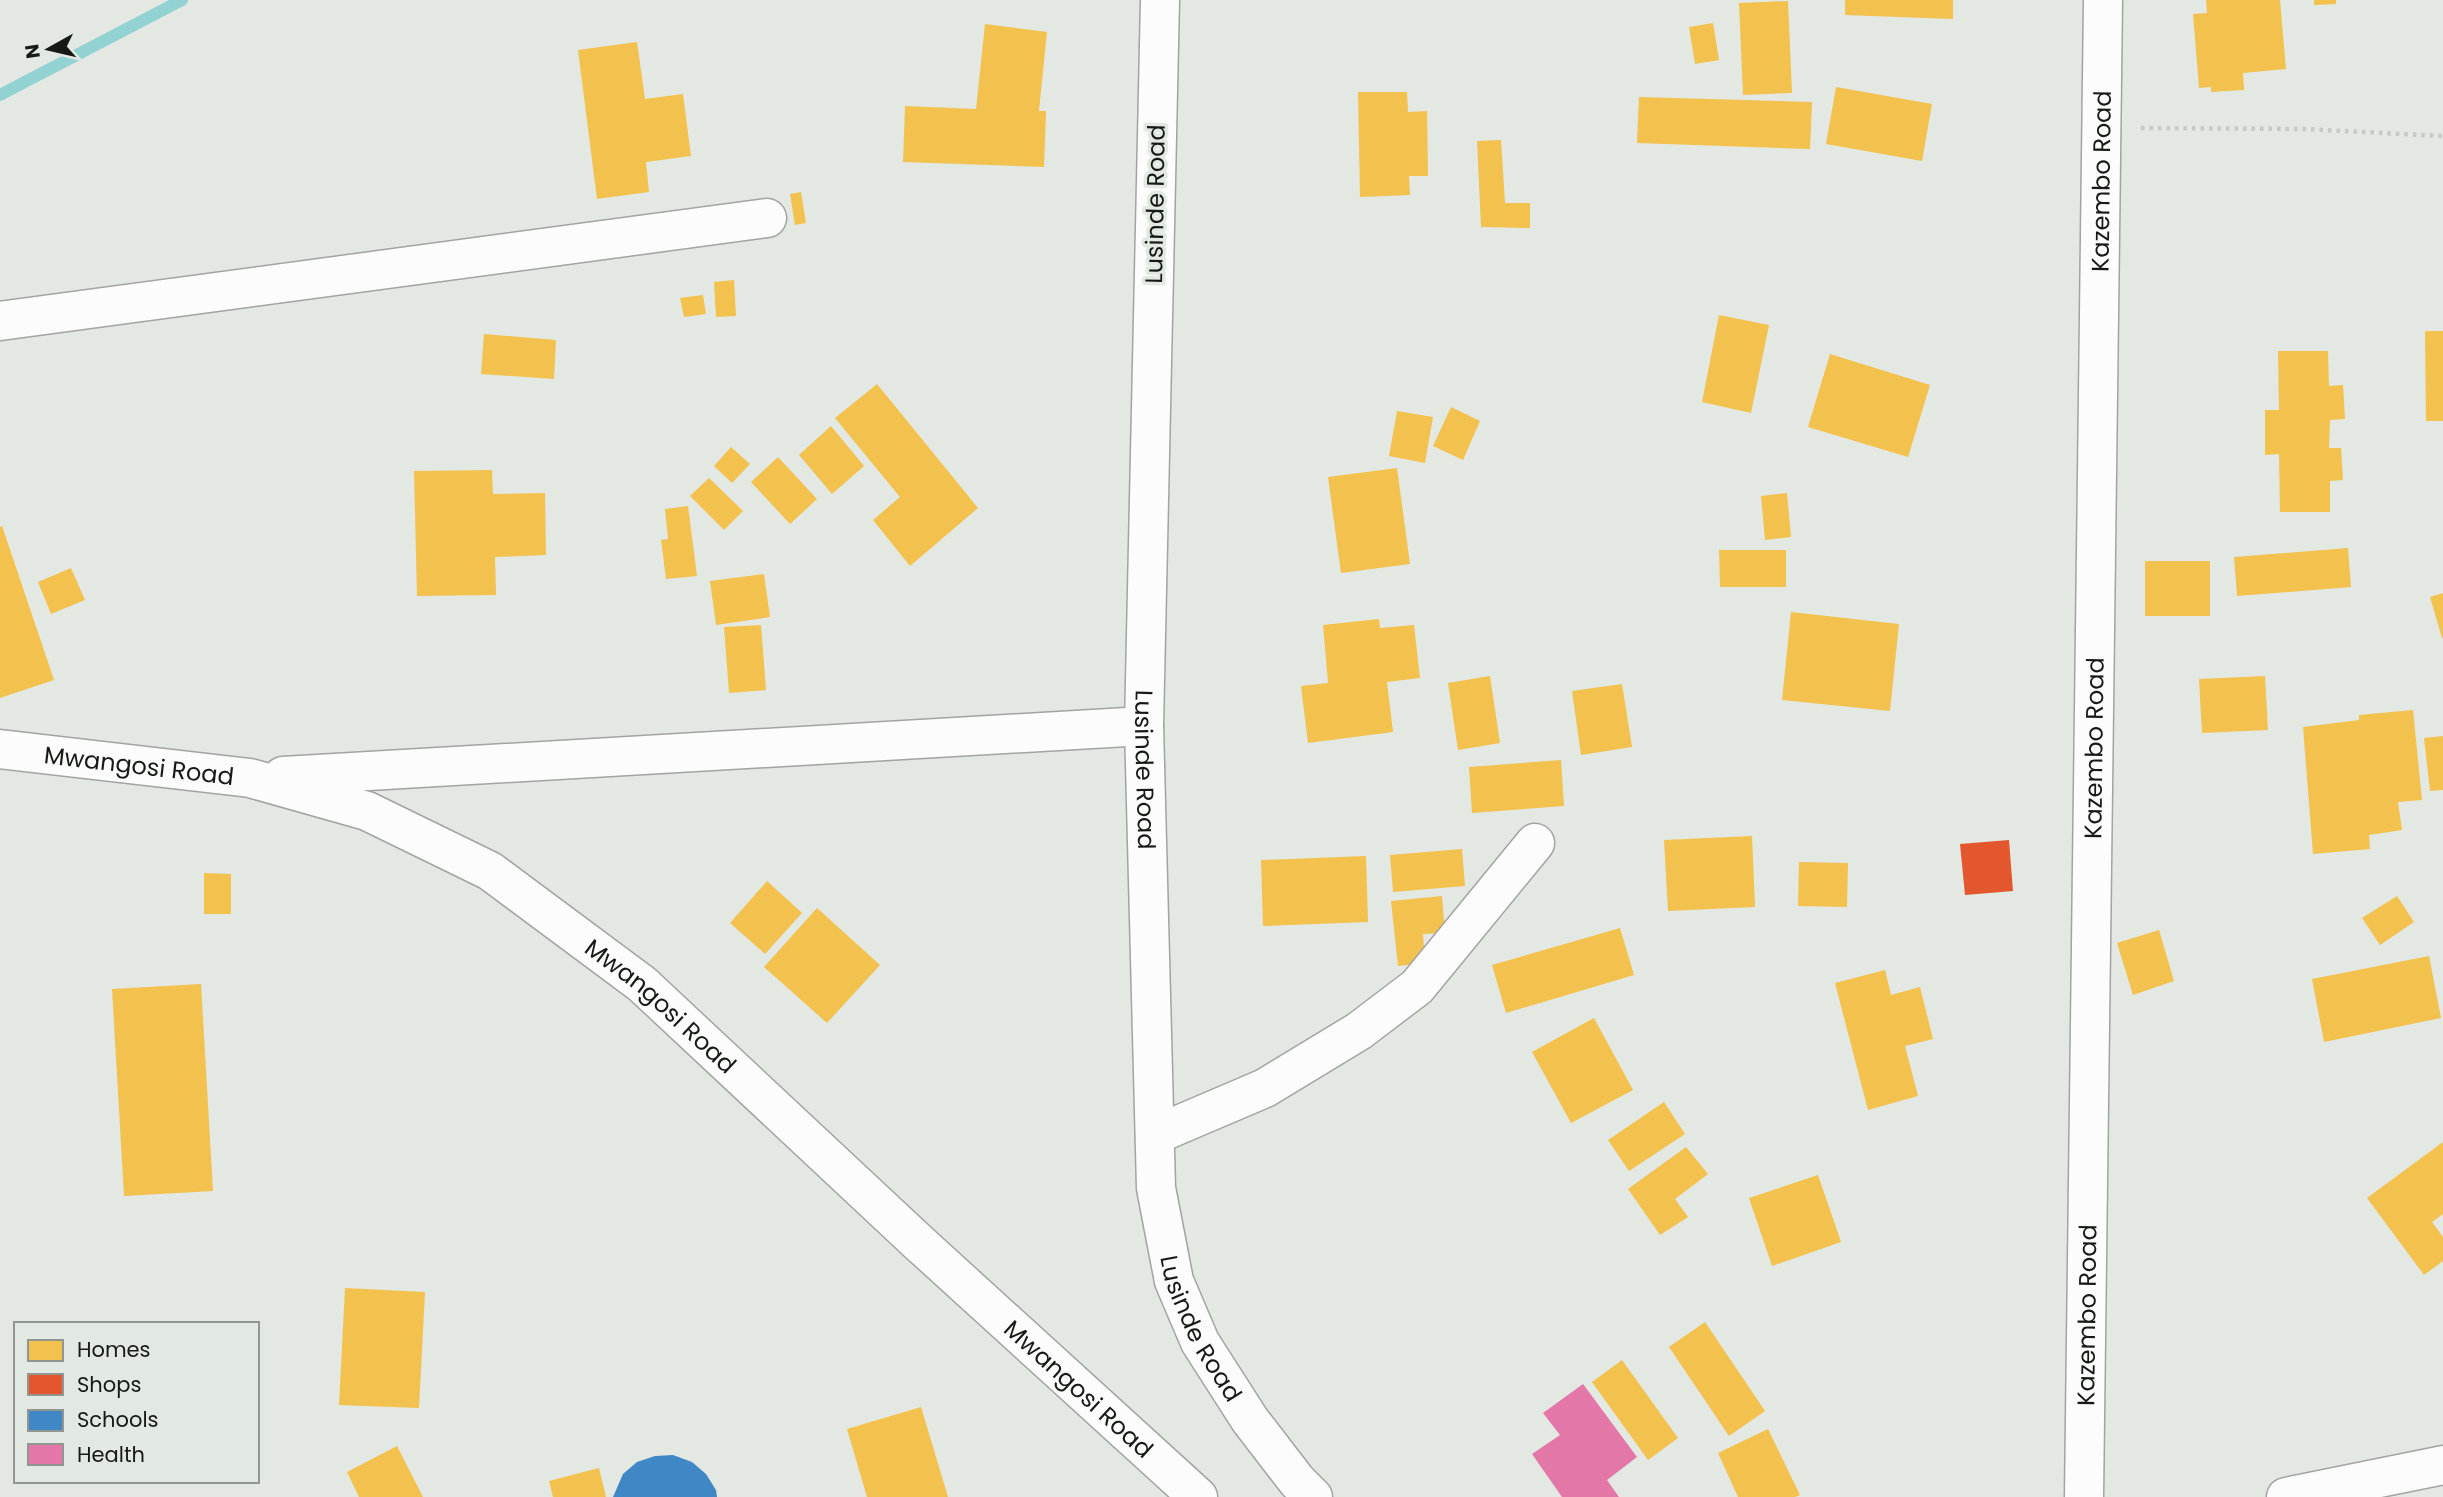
<svg xmlns="http://www.w3.org/2000/svg" width="2443" height="1497" viewBox="0 0 2443 1497" font-family="Poppins,sans-serif">
	<style>
		.homes { fill: #f2c14e }
		.shops { fill: #e4572e }
		.schools { fill: #3f88c5 }
		.health { fill: #e377a8 }
		.lines { fill: none; stroke-linecap: round; stroke-linejoin: round }
		.stream { stroke: #93d2d2; stroke-width: 12 }
		.minor-casing { stroke: #a1a4a1; stroke-width: 41 }
		.path { stroke: #c7c8c7; stroke-width: 4.5; stroke-dasharray: 3.5 5; stroke-linecap: butt }
		.minor { stroke: #fbfcfb; stroke-width: 38 }
		.labels { text-anchor: middle; dominant-baseline: central; stroke-width: 7; stroke-linejoin: round; paint-order: stroke }
		.street-label { font-size: 24px; fill: #171917; stroke: #e2e9e2 }
	</style>
	<rect width="100%" height="100%" fill="#e3e8e3"/>
	<g class="homes">
		<path d="M1845 0H1953V19L1845 15Z"/>
		<path d="M2206 0H2280L2286 69 2243 73 2244 90 2211 92V87L2199 88 2193 14 2207 13Z"/>
		<path d="M2314 0H2336V4L2314 5Z"/>
		<path d="M1788 1 1792 93 1743 95 1739 3Z"/>
		<path d="M1713 23 1719 60 1695 64 1689 27Z"/>
		<path d="M985 24 1047 32 1039 111H1046L1044 167 903 162 905 106 976 109Z"/>
		<path d="M637 42 645 99 683 94 691 156 646 162 649 192 597 199 578 50Z"/>
		<path d="M1836 87 1932 104 1922 161 1826 144Z"/>
		<path d="M1358 92H1407L1408 112 1427 111 1428 176H1409L1410 195 1360 197Z"/>
		<path d="M1639 97 1812 102 1810 149 1637 143Z"/>
		<path d="M1501 140 1505 203H1530V228L1481 227 1477 141Z"/>
		<path d="M801 192 806 223 795 225 790 194Z"/>
		<path d="M734 280 736 316 716 317 714 282Z"/>
		<path d="M703 295 706 314 684 317 680 298Z"/>
		<path d="M1719 315 1769 325 1751 413 1702 402Z"/>
		<path d="M2425 331H2443V421H2426Z"/>
		<path d="M484 334 556 340 554 379 481 374Z"/>
		<path d="M2278 351H2328L2329 386 2343 385 2345 419 2330 420 2329 448H2341L2343 480 2330 481V512H2280L2279 454 2265 455V410H2279Z"/>
		<path d="M1830 354 1930 385 1908 457 1808 427Z"/>
		<path d="M877 384 978 508 910 566 873 520 900 497 835 418Z"/>
		<path d="M1451 407 1480 421 1463 460 1433 446Z"/>
		<path d="M1397 411 1433 417 1425 463 1389 456Z"/>
		<path d="M831 426 864 466 832 494 799 455Z"/>
		<path d="M731 447 750 464 732 483 714 466Z"/>
		<path d="M778 457 817 499 790 524 751 482Z"/>
		<path d="M1397 468 1410 564 1341 573 1328 477Z"/>
		<path d="M492 470 493 494 545 493 546 555 495 557 496 595 417 596 414 471Z"/>
		<path d="M709 478 743 511 724 530 690 496Z"/>
		<path d="M1787 493 1791 537 1765 540 1761 496Z"/>
		<path d="M688 506 697 576 666 579 661 540 668 539 665 509Z"/>
		<path d="M2 526 54 680 0 698V527Z"/>
		<path d="M2348 548 2351 587 2237 596 2234 557Z"/>
		<path d="M1719 550H1786V587H1720Z"/>
		<rect x="2145" y="561" width="65" height="55"/>
		<path d="M71 568 85 600 51 614 38 582Z"/>
		<path d="M764 574 770 617 716 625 710 581Z"/>
		<path d="M2443 593V638H2442L2430 597Z"/>
		<path d="M1791 612 1899 624 1890 711 1782 700Z"/>
		<path d="M1379 619 1380 628 1414 625 1420 678 1387 682 1393 732 1308 743 1301 686 1328 683 1323 625Z"/>
		<path d="M761 625 766 690 729 693 724 627Z"/>
		<path d="M1490 676 1500 743 1458 750 1448 683Z"/>
		<path d="M2265 676 2268 730 2202 733 2199 679Z"/>
		<path d="M1622 684 1632 747 1581 755 1572 691Z"/>
		<path d="M2413 710 2422 800 2398 802 2402 830 2369 835 2370 849 2313 854 2303 727 2359 720V715Z"/>
		<path d="M2443 736V790L2430 791 2424 738Z"/>
		<path d="M1561 760 1564 806 1472 813 1469 767Z"/>
		<path d="M1752 836 1755 907 1668 911 1664 840Z"/>
		<path d="M1462 849 1465 886 1393 892 1390 855Z"/>
		<path d="M1366 856 1368 922 1263 926 1261 860Z"/>
		<path d="M1799 862 1848 863 1847 907 1798 906Z"/>
		<path d="M204 873 231 874V914H204Z"/>
		<path d="M767 881 802 913 765 954 730 923Z"/>
		<path d="M1442 896 1445 933 1423 934 1425 963 1398 966 1391 901Z"/>
		<path d="M2397 896 2414 922 2380 945 2362 918Z"/>
		<path d="M817 908 880 965 827 1023 764 967Z"/>
		<path d="M1620 928 1634 975 1506 1013 1492 965Z"/>
		<path d="M2159 930 2174 981 2133 995 2117 943Z"/>
		<path d="M2429 956 2441 1018 2324 1042 2312 979Z"/>
		<path d="M1885 970 1891 995 1920 987 1933 1039 1905 1046 1918 1096 1868 1110 1835 983Z"/>
		<path d="M201 984 213 1191 124 1196 112 989Z"/>
		<path d="M1594 1018 1633 1090 1571 1123 1532 1052Z"/>
		<path d="M1664 1102 1685 1134 1629 1171 1608 1140Z"/>
		<path d="M2443 1142V1214L2432 1222 2443 1237V1261L2424 1275 2367 1198Z"/>
		<path d="M1686 1147 1708 1174 1675 1199 1688 1217 1660 1235 1628 1189Z"/>
		<path d="M1818 1175 1841 1242 1772 1266 1749 1198Z"/>
		<path d="M345 1288 425 1292 419 1408 339 1405Z"/>
		<path d="M1705 1322 1765 1411 1729 1436 1669 1347Z"/>
		<path d="M1622 1360 1678 1438 1648 1460 1592 1382Z"/>
		<path d="M921 1407 948 1497H867L847 1429Z"/>
		<path d="M1768 1429 1800 1495 1795 1497H1738L1718 1453Z"/>
		<path d="M397 1446 423 1497H359L347 1472Z"/>
		<path d="M599 1468 606 1497H553L549 1481Z"/>
	</g>
	<path class="shops" d="M2009 840 2013 891 1965 895 1960 844Z"/>
	<path class="schools" d="M673 1455 692 1462 706 1474 716 1490 717 1497H613L623 1474 637 1462 655 1456Z"/>
	<path class="health" d="M1583 1384 1637 1457 1607 1480 1619 1497H1562L1532 1454 1560 1435 1543 1413Z"/>
	<g class="lines">
		<path class="stream" d="M0 95 182 0"/>
		<g class="minor-casing">
			<g id="minor">
				<path id="s1" d="M1160 0 1144 726 1156 1188 1174 1281 1200 1342 1250 1420 1297 1481 1313 1497"/>
				<path d="M0 321 767 218"/>
				<path id="s2" d="M0 749 250 778 367 811 490 871 642 984 919 1243 1198 1497"/>
				<path d="M283 776 1144 726"/>
				<path d="M1155 1135 1265 1088 1359 1031 1417 987 1535 843"/>
				<path id="s3" d="M2084 1497 2103 0"/>
				<path d="M2286 1497 2443 1465"/>
			</g>
		</g>
		<path class="path" d="M2141 128 2303 129 2443 136"/>
		<use href="#minor" class="minor"/>
	</g>
	<g class="labels">
		<g class="street-label">
			<text stroke="none"><textPath href="#s3" startOffset="1316">Kazembo Road</textPath></text>
			<text transform="translate(1155 204) rotate(-89)">Lusinde Road</text>
			<text stroke="none"><textPath href="#s3" startOffset="749">Kazembo Road</textPath></text>
			<text stroke="none"><textPath href="#s2" startOffset="140">Mwangosi Road</textPath></text>
			<text stroke="none"><textPath href="#s1" startOffset="770">Lusinde Road</textPath></text>
			<text stroke="none"><textPath href="#s2" startOffset="728">Mwangosi Road</textPath></text>
			<text stroke="none"><textPath href="#s3" startOffset="182">Kazembo Road</textPath></text>
			<text stroke="none"><textPath href="#s1" startOffset="1337">Lusinde Road</textPath></text>
			<text stroke="none"><textPath href="#s2" startOffset="1295">Mwangosi Road</textPath></text>
		</g>
	</g>
	<rect x="14" y="1322" width="245" height="161" fill="#e2e9e2" stroke="#919691" stroke-width="2"/>
	<rect x="28" y="1340" width="35" height="21" fill="#f2c14e" stroke="#919691" stroke-width="2"/>
	<text x="77" y="1357" font-size="21" fill="#171917">Homes</text>
	<rect x="28" y="1374" width="35" height="21" fill="#e4572e" stroke="#919691" stroke-width="2"/>
	<text x="77" y="1392" font-size="21" fill="#171917">Shops</text>
	<rect x="28" y="1410" width="35" height="21" fill="#3f88c5" stroke="#919691" stroke-width="2"/>
	<text x="77" y="1427" font-size="21" fill="#171917">Schools</text>
	<rect x="28" y="1444" width="35" height="21" fill="#e377a8" stroke="#919691" stroke-width="2"/>
	<text x="77" y="1462" font-size="21" fill="#171917">Health</text>
	<g transform="translate(49 49) rotate(262)" stroke="#e2e9e2" stroke-width="5" paint-order="stroke">
	<path d="M0-5L12 26L0 18L-12 26Z" fill="#171917"/>
	<text y="-10" font-size="19" font-weight="bold" text-anchor="middle" fill="#171917">N</text>
	</g>
</svg>
